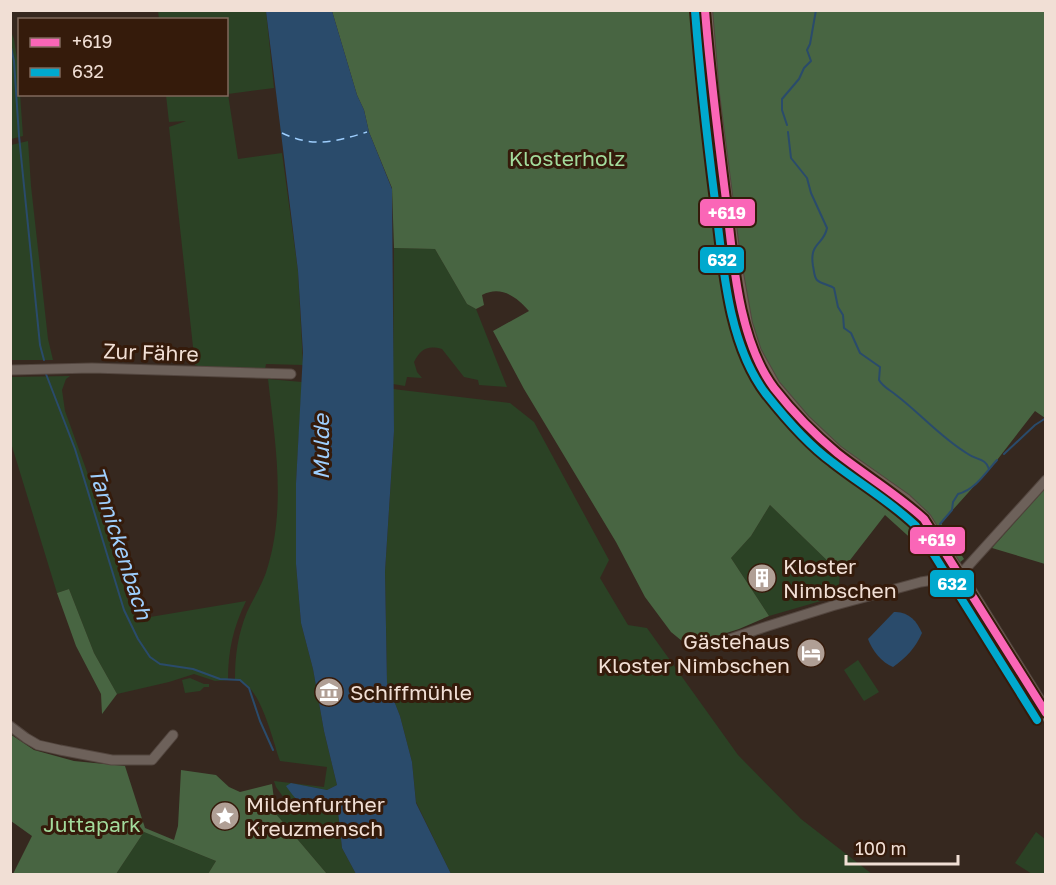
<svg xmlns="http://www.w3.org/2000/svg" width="1056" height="885" viewBox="0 0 1056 885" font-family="'Golos Text',sans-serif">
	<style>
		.green { fill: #2b4225 }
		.forest { fill: #486542 }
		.water { fill: #2a4b6b }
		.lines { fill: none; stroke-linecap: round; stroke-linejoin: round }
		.stream { stroke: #2a4b6b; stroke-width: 2 }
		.ferry { stroke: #9ecefd; stroke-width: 1.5; stroke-dasharray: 8 6; stroke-linecap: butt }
		.street-casing { stroke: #53463f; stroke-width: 11 }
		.primary-casing { stroke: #53463f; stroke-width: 16 }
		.street { stroke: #6d615a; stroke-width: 9 }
		.primary { stroke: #726258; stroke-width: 14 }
		.bus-1-casing { stroke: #351b0b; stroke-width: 12 }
		.bus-2-casing { stroke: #351b0b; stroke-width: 12 }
		.bus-1 { stroke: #fa66b7; stroke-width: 8 }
		.bus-2 { stroke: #00a9ce; stroke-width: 8 }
		.labels { text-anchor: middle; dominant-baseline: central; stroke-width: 6; stroke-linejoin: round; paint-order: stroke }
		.park-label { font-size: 21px; fill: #a3db9c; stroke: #351b0b }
		.street-label { font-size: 21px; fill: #f1dfd5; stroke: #351b0b }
		.poi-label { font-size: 21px; fill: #f1dfd5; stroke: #351b0b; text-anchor: start }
		.water-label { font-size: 22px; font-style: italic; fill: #9ecefd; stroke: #351b0b }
		.line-badge { stroke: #351b0b; stroke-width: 2 }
		.badge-label { font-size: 16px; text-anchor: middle; font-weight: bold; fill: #fff }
	</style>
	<rect width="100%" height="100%" fill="#36281f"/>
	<g class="green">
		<path d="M158 11H266L274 88 228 94 238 159 282 153 298 271 303 365 266 364 264 374 218 373 195 365 169 127 186 121 169 122 166 95 226 94V20L159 19Z"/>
		<path d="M10 29 14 39 18 65 23 136 11 139Z"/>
		<path d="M28 141 31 186 48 339 53 360H11V145Z"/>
		<path d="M394 248 435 249 467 304 476 309 507 387 479 385 478 380 464 377 442 349C427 345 421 349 414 362L417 372 422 378 407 377 405 386 393 384Z"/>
		<path d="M70 376 66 379 62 390 65 411 107 527 127 598 138 619 246 601C233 628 228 651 228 680L215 681 194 674 169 682 117 694 94 653 69 589 57 593 11 443V377Z"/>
		<path d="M268 379 302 382 296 483V564L301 623 313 669 324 731 337 785 327 790 291 783 303 806 338 812 342 848 356 874H327L276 814 292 809 276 787 274 781 324 787 327 767 280 761C272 739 260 682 235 679 235 655 238 634 247 612 254 597 264 582 268 566 286 505 275 441 268 379Z"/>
		<path d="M393 389 510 403 534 422 609 560 600 578 628 625 647 628 738 755 801 819 872 874H451L416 802 412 762 400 716 387 683 385 572 394 431Z"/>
		<path d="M770 505 840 573 838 596 769 616 731 558 751 536Z"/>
		<path d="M858 660 879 692 864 701 844 670Z"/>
		<path d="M190 678 204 684H209V687H204L200 691 185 693 182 680Z"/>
		<path d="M144 832 216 861 208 874H116Z"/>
		<path d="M1036 832 1045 839V874H1032L1015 863Z"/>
	</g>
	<g class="forest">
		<path d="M332 11H701L718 171 762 376 908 508 934 541 940 557 938 563 885 515 840 573 770 505 751 536 731 558 769 616 739 629 701 641H682L671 632 645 597 616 542 524 389 493 331 529 311C517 297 501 285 482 295L484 305 476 309 467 304 435 249 394 248 392 188 369 132 364 110 357 95Z"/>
		<path d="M708 11H1045V418L1035 411 994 464 941 523 964 559 959 563 948 550 860 465 807 419 769 372 748 323Z"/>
		<path d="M1045 489V564L992 548Z"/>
		<path d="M69 589 94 653 117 694 102 714 101 694 76 646 57 593Z"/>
		<path d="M10 734 34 750 74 761 125 766 145 828 174 840 178 826 181 770 216 775 229 787 240 792 272 784 276 814 327 874H208L216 861 144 832 116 874H13L32 836 11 821Z"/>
	</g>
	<g class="water">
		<path d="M266 11H332L357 95 364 110 369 132 392 189 394 431 385 572 387 683 400 716 412 762 416 803 451 874H356L342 848 338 812C310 807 304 812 286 786L291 783 327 790 337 785 324 731 313 669 301 623 296 564V483L303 353 298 271Z"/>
		<path d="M894 612C908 611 917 621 922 633 916 647 906 658 893 667 882 663 872 650 868 639Z"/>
	</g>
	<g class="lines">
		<g class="stream">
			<path d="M10 43 14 61 19 136 40 345 44 360"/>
			<path d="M787 125 782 110V99L799 79 804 68 811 61 807 50 810 44 816 10"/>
			<path d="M788 132 791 158 807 178 811 193 827 228C824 245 809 242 813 266 814 270 814 277 817 280 821 284 830 285 834 288L838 307 843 315 844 328 851 333 860 353 880 367 879 380C883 387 890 390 896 395 921 414 941 438 968 454 976 460 986 458 989 469"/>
			<path d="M46 374 75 449 124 610 138 639 150 657 160 664 193 669 220 679 240 680 249 688 260 721 273 750"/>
			<path d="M1004 454 1035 425 1046 418"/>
			<path d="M940 524 952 510 953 502 958 494C976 489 985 473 997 460"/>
		</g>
		<path class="ferry" d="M282 133C313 148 335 142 367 132"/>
		<g class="street-casing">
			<g id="street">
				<path d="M10 370 92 368 291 374"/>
				<path d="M718 643 768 626 832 606 921 582 959 576 1046 480"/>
				<path d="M10 726 26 738 38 745 60 750 112 760H152L173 735"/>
			</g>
		</g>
		<g class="primary-casing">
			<path id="primary" d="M705 10 712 94 733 257 745 324 754 352 773 386 803 421 837 453 905 501 924 519 1046 714"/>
		</g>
		<use href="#street" class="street"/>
		<use href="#primary" class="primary"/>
		<g class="bus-1-casing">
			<path id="bus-1" d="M705 10C710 74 718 137 726 200 733 259 738 340 774 388 792 411 814 434 837 453 866 476 897 494 924 519L1046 713"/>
		</g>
		<g class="bus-2-casing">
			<path id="bus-2" d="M695 11C700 75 707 138 715 201 723 263 727 343 766 394 785 418 807 444 832 462 860 484 890 501 916 526L1037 720"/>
		</g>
		<use href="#bus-1" class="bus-1"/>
		<use href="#bus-2" class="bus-2"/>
	</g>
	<defs>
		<g id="building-disc" transform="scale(1.5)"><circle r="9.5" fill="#b09f95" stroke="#351b0b"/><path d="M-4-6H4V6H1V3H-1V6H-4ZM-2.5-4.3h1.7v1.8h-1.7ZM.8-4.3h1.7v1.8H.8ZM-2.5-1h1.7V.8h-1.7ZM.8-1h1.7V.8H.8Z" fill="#fff"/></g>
		<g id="hotel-disc" transform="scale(1.5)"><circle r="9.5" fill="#b09f95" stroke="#351b0b"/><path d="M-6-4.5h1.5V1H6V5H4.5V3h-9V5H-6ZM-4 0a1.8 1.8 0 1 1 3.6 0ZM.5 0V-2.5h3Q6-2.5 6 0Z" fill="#fff"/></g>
		<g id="museum-disc" transform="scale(1.5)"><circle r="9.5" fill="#b09f95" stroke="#351b0b"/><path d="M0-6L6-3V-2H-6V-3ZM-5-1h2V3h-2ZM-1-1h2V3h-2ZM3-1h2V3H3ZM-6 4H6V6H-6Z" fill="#fff"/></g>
		<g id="sight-disc" transform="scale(1.5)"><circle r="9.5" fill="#b09f95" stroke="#351b0b"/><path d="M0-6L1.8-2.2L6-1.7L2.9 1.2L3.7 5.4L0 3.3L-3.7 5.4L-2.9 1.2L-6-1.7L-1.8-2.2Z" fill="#fff"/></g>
	</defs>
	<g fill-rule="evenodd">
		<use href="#building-disc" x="762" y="578"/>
		<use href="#hotel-disc" x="811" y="653"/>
		<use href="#museum-disc" x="329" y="692"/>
		<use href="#sight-disc" x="225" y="816"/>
	</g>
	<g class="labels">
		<g class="park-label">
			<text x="567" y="158">Klosterholz</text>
			<text x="92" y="824">Juttapark</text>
		</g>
		<g class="street-label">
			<text transform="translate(151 352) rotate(2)">Zur Fähre</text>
		</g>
		<g class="poi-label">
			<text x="783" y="566">Kloster<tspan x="783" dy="24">Nimbschen</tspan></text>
			<text x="790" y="641" text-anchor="end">Gästehaus<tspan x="790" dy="24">Kloster Nimbschen</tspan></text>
			<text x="350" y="692">Schiffmühle</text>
			<text x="246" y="804">Mildenfurther<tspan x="246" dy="24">Kreuzmensch</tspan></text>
		</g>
		<g class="water-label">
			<text transform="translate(320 447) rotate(-90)">Mulde</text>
			<text transform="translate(121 543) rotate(72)">Tannickenbach</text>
		</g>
	</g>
	<g class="line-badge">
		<rect x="699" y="198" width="57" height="29" rx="6" fill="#fa66b7"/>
		<rect x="699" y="246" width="46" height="28" rx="6" fill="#00a9ce"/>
		<rect x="909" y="526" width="57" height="29" rx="6" fill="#fa66b7"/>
		<rect x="929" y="569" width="46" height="29" rx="6" fill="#00a9ce"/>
	</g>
	<g class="badge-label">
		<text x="727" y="219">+619</text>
		<text x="722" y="266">632</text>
		<text x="937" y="546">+619</text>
		<text x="952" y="590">632</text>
	</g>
	<rect width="1056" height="885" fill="none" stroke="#f1dfd5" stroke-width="24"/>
	<rect x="18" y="18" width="210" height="78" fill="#351b0b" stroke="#80695c" stroke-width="1.5"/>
	<rect x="30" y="38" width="30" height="9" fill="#fa66b7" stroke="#80695c" stroke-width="1.5"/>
	<text x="72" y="48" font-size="18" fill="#f1dfd5">+619</text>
	<rect x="30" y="68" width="30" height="9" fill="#00a9ce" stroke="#80695c" stroke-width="1.5"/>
	<text x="72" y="78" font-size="18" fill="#f1dfd5">632</text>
	<path d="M846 855v9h112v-9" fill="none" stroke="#f1dfd5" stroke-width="3"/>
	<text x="855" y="855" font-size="18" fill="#f1dfd5" stroke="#351b0b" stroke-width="4.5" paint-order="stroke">100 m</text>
</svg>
